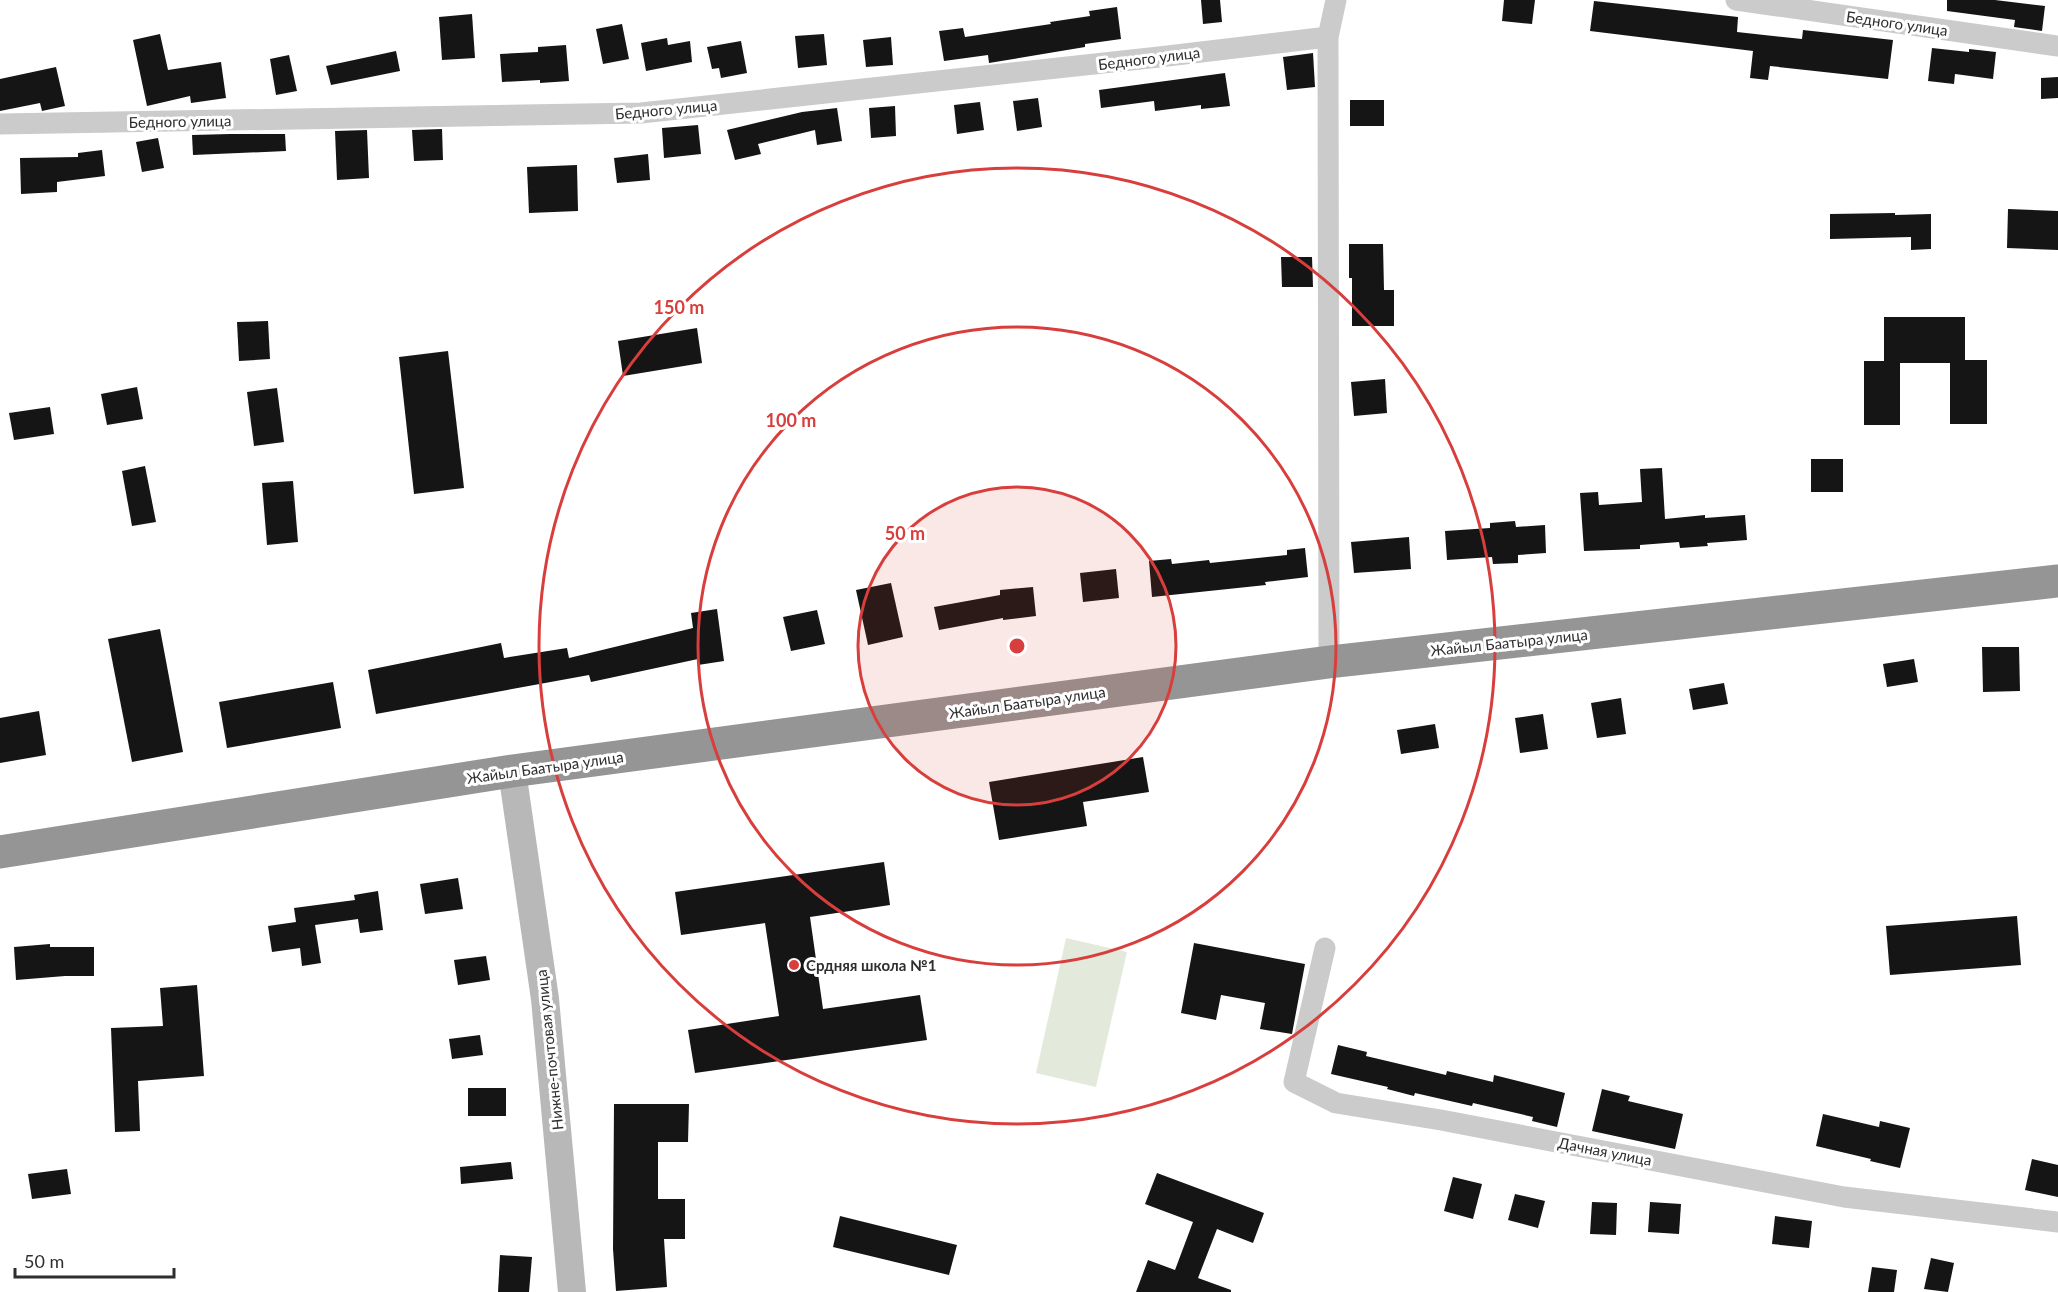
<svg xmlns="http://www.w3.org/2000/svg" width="2058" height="1292" viewBox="0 0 2058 1292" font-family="Lato,sans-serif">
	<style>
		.green { fill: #e3eadc }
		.building { fill: #151515 }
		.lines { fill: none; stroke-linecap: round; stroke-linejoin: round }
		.street { stroke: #cbcbcb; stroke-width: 21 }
		.secondary { stroke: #b8b8b8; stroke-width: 28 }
		.highway { stroke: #959595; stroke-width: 33 }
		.ring { fill: none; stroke: #d83e3c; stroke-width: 3 }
		.poi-dot { fill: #d83e3c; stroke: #fff; stroke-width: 2 }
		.labels { text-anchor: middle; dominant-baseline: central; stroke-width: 6; stroke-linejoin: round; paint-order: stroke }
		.street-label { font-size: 15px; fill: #2e2e2e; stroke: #fff }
		.poi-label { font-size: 15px; font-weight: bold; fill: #2e2e2e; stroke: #fff; text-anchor: start }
		.centre { fill: #d83e3c; stroke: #fff; stroke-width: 3 }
		.ring-label { font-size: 18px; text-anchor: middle; font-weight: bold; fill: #d83e3c; stroke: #fff; stroke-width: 6; stroke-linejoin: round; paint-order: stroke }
	</style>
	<rect width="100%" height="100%" fill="#fff"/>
	<path class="green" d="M1066 938 1127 952 1096 1087 1036 1073Z"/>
	<g class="building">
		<path d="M1201 0H1220L1222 22 1203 24Z"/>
		<path d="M1504 0H1535L1532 24 1502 21Z"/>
		<path d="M1947 0H1995L2045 6 2042 31 2014 27 2015 20 1947 11Z"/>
		<path d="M1594 1 1738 17 1737 32 1802 39 1803 30 1893 40 1888 79 1770 66 1768 80 1750 78 1753 51 1590 31Z"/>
		<path d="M1117 7 1121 39 1085 44V47L989 63 988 55 944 61 939 31 963 28 965 37 1051 24 1050 22 1090 16 1089 11Z"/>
		<path d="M472 14 475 58 442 60 439 17Z"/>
		<path d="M622 24 629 59 603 64 596 29Z"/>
		<path d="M160 34 168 70 221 62 226 98 191 103 190 96 147 106 133 40Z"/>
		<path d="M824 34 827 65 798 68 795 36Z"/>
		<path d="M891 37 893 65 866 67 863 40Z"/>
		<path d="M667 38 668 45 690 41 692 62 646 71 641 43Z"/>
		<path d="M741 41 747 73 721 78 719 68 712 69 707 47Z"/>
		<path d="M566 45 569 81 540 83V80L502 82 500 54 538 52V47Z"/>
		<path d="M1932 48 1969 52V49L1996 52 1993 79 1955 74 1954 84 1928 81Z"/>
		<path d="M396 51 400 71 331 85 326 66Z"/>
		<path d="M1313 53 1315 87 1287 90 1283 57Z"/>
		<path d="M289 55 297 91 276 95 270 59Z"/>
		<path d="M56 67 65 106 42 111 40 103 0 111V79Z"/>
		<path d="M1225 73 1230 106 1201 109V105L1155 111 1154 101 1101 108 1099 90Z"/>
		<path d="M2058 77V98L2041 99V78Z"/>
		<path d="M1038 98 1042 127 1017 131 1013 101Z"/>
		<rect x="1350" y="100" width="34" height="26"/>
		<path d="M980 102 984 130 957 134 954 105Z"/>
		<path d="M895 106 896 136 871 138 869 108Z"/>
		<path d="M837 108 842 141 817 145 815 130 758 144 761 154 735 160 727 130 802 112Z"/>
		<path d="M698 125 701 154 664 158 662 128Z"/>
		<path d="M442 129 443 160 414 161 412 130Z"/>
		<path d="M367 130 369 178 337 180 335 131Z"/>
		<path d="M230 134H285L286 151 193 155 192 135Z"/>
		<path d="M158 138 164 168 142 172 136 142Z"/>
		<path d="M102 150 105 176 57 182V192L21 194 20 158 78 157V153Z"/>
		<path d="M648 154 650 180 617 183 614 158Z"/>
		<path d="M577 165 578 211 529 213 527 167Z"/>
		<path d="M2008 209 2058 211V250L2007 248Z"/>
		<path d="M1895 213V215L1931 214V249L1911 250V237L1830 239V214Z"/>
		<path d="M1349 244H1383L1384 290H1394V326H1352V278H1349Z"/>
		<path d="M1281 257H1312L1313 287H1282Z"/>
		<path d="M1884 317H1965V360H1987V424H1950V363H1900V425H1864V361H1884Z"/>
		<path d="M268 321 270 359 239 361 237 322Z"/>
		<path d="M697 328 702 363 623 376 618 341Z"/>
		<path d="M448 351 464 488 414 494 399 357Z"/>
		<path d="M1385 379 1387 413 1354 416 1351 382Z"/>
		<path d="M137 387 143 419 107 425 101 394Z"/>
		<path d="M277 388 284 442 254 446 247 392Z"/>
		<path d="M50 407 54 434 14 440 9 413Z"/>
		<rect x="1811" y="459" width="32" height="33"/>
		<path d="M145 466 156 522 132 526 122 471Z"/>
		<path d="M1662 468 1665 519 1705 515V518L1745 515 1747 540 1707 543 1708 546 1680 548 1679 542 1640 545V549L1584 551 1580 493 1598 492 1599 505 1642 502 1640 469Z"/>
		<path d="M293 481 298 542 267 545 262 483Z"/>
		<path d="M1515 521 1516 527 1545 525 1546 553 1518 555V563L1493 564 1492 557 1447 560 1445 531 1490 528V523Z"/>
		<path d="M1409 537 1411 569 1354 573 1351 542Z"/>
		<path d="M1305 548 1308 577 1265 582 1266 585 1152 597 1149 561 1171 559 1172 564 1209 560 1210 563 1287 555V550Z"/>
		<path d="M1116 569 1119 598 1083 602 1080 573Z"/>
		<path d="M891 583 903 637 868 645 856 590Z"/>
		<path d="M1033 587 1036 616 1003 620V618L939 630 934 607 1000 595V590Z"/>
		<path d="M717 609 724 661 698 665V659L591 682 589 675 376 714 368 670 501 643 504 658 567 648 569 658 693 628 691 613Z"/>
		<path d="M817 610 825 644 791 651 783 617Z"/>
		<path d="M160 629 183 752 132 762 108 639Z"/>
		<path d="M1982 647H2019L2020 691 1983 692Z"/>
		<path d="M1914 659 1918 682 1887 687 1883 664Z"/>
		<path d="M333 682 341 728 227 748 219 702Z"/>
		<path d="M1724 683 1728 704 1693 710 1689 689Z"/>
		<path d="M1621 698 1626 734 1597 738 1591 703Z"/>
		<path d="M39 711 46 755 0 763V718Z"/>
		<path d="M1543 714 1548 749 1520 753 1515 718Z"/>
		<path d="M1435 724 1439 748 1401 754 1397 730Z"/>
		<path d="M1143 757 1149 792 1083 802 1087 826 999 840 989 782Z"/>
		<path d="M884 862 890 905 810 917 823 1009 920 995 927 1040 695 1073 688 1030 779 1016 765 923 681 935 675 892Z"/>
		<path d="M458 878 463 909 425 914 420 884Z"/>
		<path d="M378 891 383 930 360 933 358 919 315 925 321 963 302 966 300 948 272 952 268 926 296 922 294 908 355 900 354 895Z"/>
		<path d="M2017 916 2021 965 1890 975 1886 926Z"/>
		<path d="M1194 943 1305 964 1292 1034 1260 1029 1265 1003 1221 995 1216 1020 1181 1013Z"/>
		<path d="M50 944V947H94V976H65L16 980 14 947Z"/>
		<path d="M486 956 490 980 458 985 454 960Z"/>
		<path d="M197 985 204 1076 138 1081 140 1131 115 1132 111 1028 163 1026 160 988Z"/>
		<path d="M480 1035 483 1055 452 1059 449 1039Z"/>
		<path d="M1338 1045 1367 1052 1366 1056 1446 1075 1447 1071 1493 1082 1494 1075 1565 1093 1557 1127 1532 1121 1533 1117 1473 1103 1472 1106 1415 1093 1414 1096 1387 1089 1388 1087 1331 1074Z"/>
		<rect x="468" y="1088" width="38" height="28"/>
		<path d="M1602 1089 1630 1096 1628 1101 1683 1114 1675 1149 1592 1131Z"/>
		<path d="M614 1104H689L688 1142H658V1199H685V1239H664L667 1287 616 1291 613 1249Z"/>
		<path d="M1823 1114 1879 1127 1880 1121 1910 1128 1900 1168 1870 1161 1871 1159 1816 1146Z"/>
		<path d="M2032 1159 2058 1165V1197L2025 1190Z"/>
		<path d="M511 1162 513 1179 461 1184 460 1167Z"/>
		<path d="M67 1169 71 1194 32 1199 28 1174Z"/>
		<path d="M1157 1173 1264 1213 1253 1243 1217 1229 1198 1278 1231 1290V1292H1136L1148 1260 1175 1270 1193 1222 1145 1204Z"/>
		<path d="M1453 1177 1482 1184 1473 1219 1444 1211Z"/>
		<path d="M1515 1194 1545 1201 1538 1228 1508 1220Z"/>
		<path d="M1592 1202 1617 1203 1616 1235 1590 1234Z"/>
		<path d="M1650 1202 1681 1204 1679 1234 1648 1232Z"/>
		<path d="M840 1216 957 1245 949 1275 833 1247Z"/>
		<path d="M1775 1216 1812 1221 1809 1248 1772 1244Z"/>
		<path d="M500 1255 532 1257 529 1292H498Z"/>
		<path d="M1931 1258 1954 1263 1948 1292 1924 1289Z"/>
		<path d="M1872 1267 1897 1270 1894 1292H1868Z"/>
	</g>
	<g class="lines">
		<g class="street">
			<path d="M1736 0 2058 46"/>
			<path d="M0 124 641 113 1159 57 1328 37"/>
			<path d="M1329 662 1328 37 1336 0"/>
			<path d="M1325 948 1294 1082 1336 1103 1441 1120 1844 1197 2058 1222"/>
		</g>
		<path class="secondary" d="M512 771 545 999 572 1292"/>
		<path class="highway" d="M0 852 512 771 1329 662 2058 581"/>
	</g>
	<circle cx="1017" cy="646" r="159" fill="#d83e3c" fill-opacity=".12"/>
	<g class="ring">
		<circle cx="1017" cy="646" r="159"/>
		<circle cx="1017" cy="646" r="319"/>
		<circle cx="1017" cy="646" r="478"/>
	</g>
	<circle class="poi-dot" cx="794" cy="965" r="6"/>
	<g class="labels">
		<g class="street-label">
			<text transform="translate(1897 23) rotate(8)">Бедного улица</text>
			<text transform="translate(1149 58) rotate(-7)">Бедного улица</text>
			<text transform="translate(666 109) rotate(-5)">Бедного улица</text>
			<text transform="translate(180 121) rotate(-1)">Бедного улица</text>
			<text transform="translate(1509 642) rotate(-6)">Жайыл Баатыра улица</text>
			<text transform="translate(1027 702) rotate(-8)">Жайыл Баатыра улица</text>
			<text transform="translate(545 767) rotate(-8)">Жайыл Баатыра улица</text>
			<text transform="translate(549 1050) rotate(-96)">Нижне-почтовая улица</text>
			<text transform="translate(1605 1151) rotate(11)">Дачная улица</text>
		</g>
		<g class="poi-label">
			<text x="806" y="965">Срдняя школа №1</text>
		</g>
	</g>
	<circle cx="1017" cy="646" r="9" class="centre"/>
	<g class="ring-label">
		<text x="679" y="314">150 m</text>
		<text x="791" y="427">100 m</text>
		<text x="905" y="540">50 m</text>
	</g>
	<path d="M15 1268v9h159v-9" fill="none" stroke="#2e2e2e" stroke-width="3"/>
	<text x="24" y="1268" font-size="18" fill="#2e2e2e" stroke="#ffffff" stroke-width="4.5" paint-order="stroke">50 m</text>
</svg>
